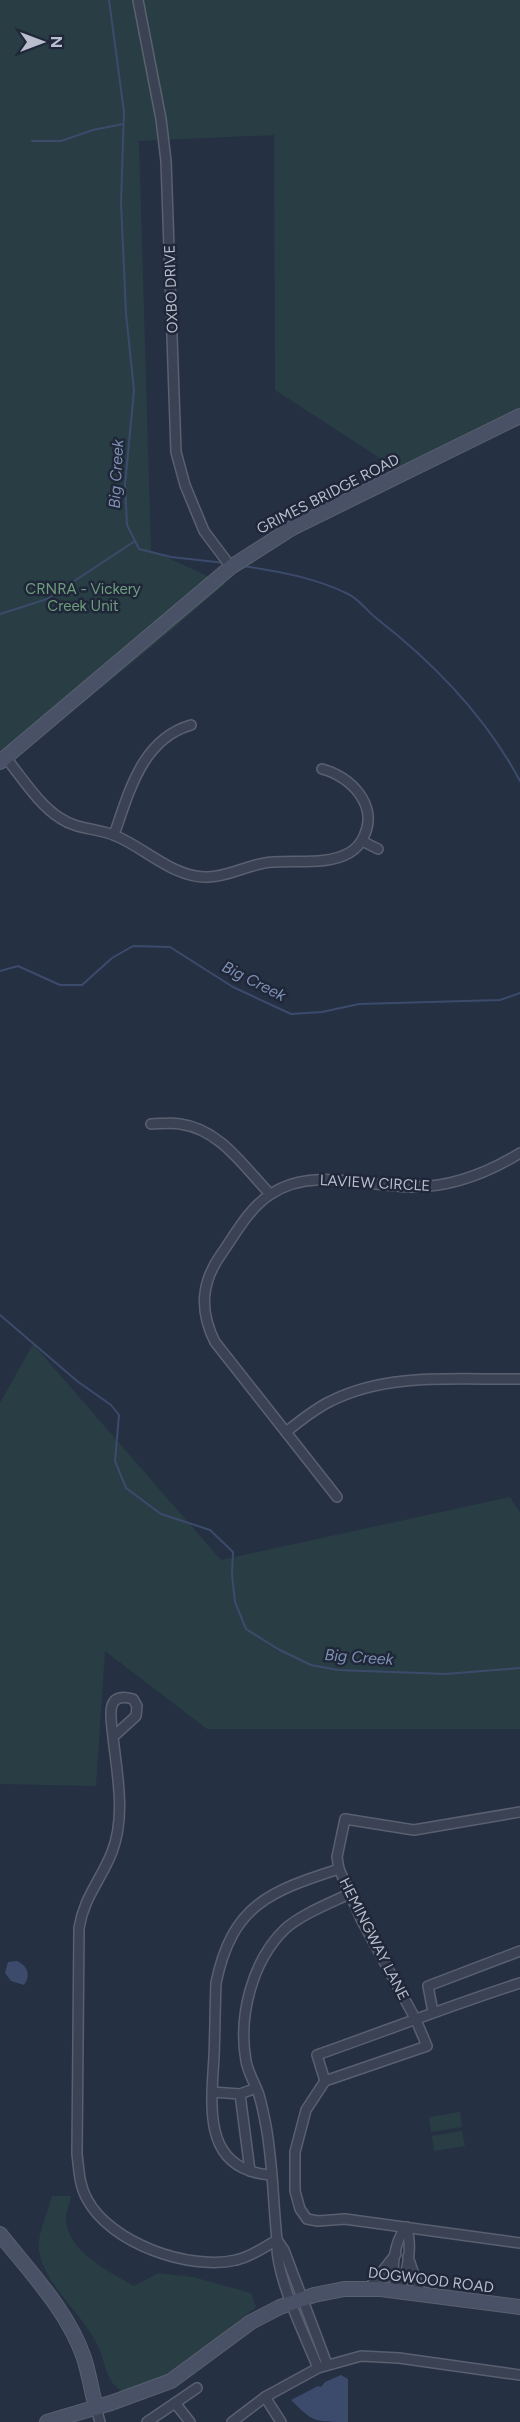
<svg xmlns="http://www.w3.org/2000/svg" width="520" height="2422" viewBox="0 0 520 2422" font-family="Figtree,sans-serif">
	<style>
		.green { fill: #283e44 }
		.water { fill: #3c4b6c }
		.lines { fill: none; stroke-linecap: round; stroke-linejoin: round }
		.stream { stroke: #3c4b6c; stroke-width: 2 }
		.street-casing { stroke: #596070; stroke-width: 12 }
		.secondary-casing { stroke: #596070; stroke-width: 16 }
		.street { stroke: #3b4253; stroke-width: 9 }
		.secondary { stroke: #495166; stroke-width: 14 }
		.labels { text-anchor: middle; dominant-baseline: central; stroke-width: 5; stroke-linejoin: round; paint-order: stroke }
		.street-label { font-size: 15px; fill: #b8becc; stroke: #1f2738 }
		.park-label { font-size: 15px; fill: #6f9e7e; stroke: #1f2738 }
		.water-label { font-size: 16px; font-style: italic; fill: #7f90b4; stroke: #1f2738 }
	</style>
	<rect width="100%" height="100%" fill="#263043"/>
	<g class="green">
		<path d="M0 0H520V407L406 475 275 390 274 135 139 141 151 550 225 584C152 647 78 709 0 766Z"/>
		<path d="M33 1344 221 1560 510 1497 520 1513V1729H207L105 1651 96 1786 0 1784V1403Z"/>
		<path d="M460 2112 462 2127 431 2132 429 2117Z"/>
		<path d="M462 2131 465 2146 434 2151 432 2136Z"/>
		<path d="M52 2196H71C70 2203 66 2212 66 2219 67 2252 109 2271 134 2286L158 2273 193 2277 251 2293 256 2307 168 2377 126 2393C106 2385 106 2365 99 2348 84 2314 44 2286 39 2250 37 2234 48 2212 52 2196Z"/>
	</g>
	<g class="water">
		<path d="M17 1961C28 1966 31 1975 24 1985L11 1981 5 1973 8 1962Z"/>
		<path d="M341 2375 348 2379V2422C314 2422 313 2422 291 2400L318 2386 321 2387 325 2382Z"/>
	</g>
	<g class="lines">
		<g class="stream">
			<path d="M109 0 124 112 121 202 126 314 134 390 125 485 127 525 139 549 171 557 225 563"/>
			<path d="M32 141H61L93 130 123 124"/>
			<path d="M243 566C278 571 316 578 348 594 359 599 367 611 376 618 434 663 485 715 520 781"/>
			<path d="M0 614 47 599 135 541"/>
			<path d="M0 971 18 966 60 985H82L112 958 133 946 170 947 233 987 291 1014 322 1012 359 1004 500 1000 520 993"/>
			<path d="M0 1315 77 1381 111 1405 119 1415 115 1461 126 1488 161 1514 210 1530 233 1552 232 1575 235 1602 246 1629 278 1649 311 1665 338 1670 446 1674 520 1668"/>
		</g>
		<g class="street-casing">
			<g id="street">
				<path d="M138 0 161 119 166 161 176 452 185 485 204 531 231 567"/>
				<path d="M5 757C22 777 38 804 60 818 77 830 98 828 116 836 145 848 174 878 207 877 230 877 250 863 273 862 297 860 328 865 349 853 356 849 361 843 364 836 379 805 350 776 322 769"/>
				<path d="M114 835C129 792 142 739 191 725"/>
				<path d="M362 841 378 849"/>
				<path d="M151 1124C160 1124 171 1122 180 1124 220 1129 244 1167 270 1194"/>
				<path d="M286 1432C300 1421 314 1409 331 1401 388 1372 458 1380 520 1379"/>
				<path d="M337 1497 215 1342C199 1310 201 1282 222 1253 236 1233 249 1208 271 1194 311 1167 364 1186 409 1187 450 1188 486 1174 520 1153"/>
				<path d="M113 1737C111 1718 104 1691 133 1699L137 1706 136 1716 113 1737C117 1774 126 1816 112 1852 101 1880 84 1897 79 1928L77 2154C79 2169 79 2185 87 2199 110 2243 189 2271 236 2260 251 2257 264 2247 277 2240"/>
				<path d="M520 1812 414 1830 345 1819 337 1857 339 1869 362 1921 416 2020 427 2046 325 2081 306 2110 295 2152V2191L300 2209 307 2219 318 2221 345 2219 520 2243"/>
				<path d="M433 2012 428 1986 520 1951"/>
				<path d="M325 2081 317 2055C385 2031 452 2005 520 1983"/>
				<path d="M212 2092 240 2094 256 2088"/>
				<path d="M240 2094 250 2171"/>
				<path d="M271 2175C202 2170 211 2107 214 2057 215 2032 215 2008 216 1983 232 1905 270 1891 339 1869"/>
				<path d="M277 2240 284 2250 327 2364"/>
				<path d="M408 2257 421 2294"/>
				<path d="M369 2288 396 2254"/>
				<path d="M398 2291C389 2273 394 2242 406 2227"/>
				<path d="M398 2291C408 2274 413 2245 406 2227"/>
				<path d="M318 2368C305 2335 274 2274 277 2240 273 2202 273 2164 266 2126 264 2116 262 2105 259 2095 255 2083 248 2073 246 2061 238 2016 252 1961 285 1929 300 1915 330 1903 349 1894"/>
				<path d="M265 2397 281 2422"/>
				<path d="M96 2408 100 2422"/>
				<path d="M147 2422 175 2403"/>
				<path d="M190 2422 175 2403 197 2388"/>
				<path d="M232 2422 265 2397 318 2368 361 2356 399 2358 520 2375"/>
			</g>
		</g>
		<g class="secondary-casing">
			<g id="secondary">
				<path d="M0 762 231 567 292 528 520 416"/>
				<path d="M0 2234C30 2272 68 2311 84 2358 89 2374 92 2392 96 2408"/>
				<path d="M47 2422 111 2403 171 2381 251 2322 280 2307 314 2295 344 2289H381L520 2307"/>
			</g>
		</g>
		<use href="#street" class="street"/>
		<use href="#secondary" class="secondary"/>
	</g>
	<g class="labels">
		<g class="street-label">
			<text transform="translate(171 289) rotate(-92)">OXBO DRIVE</text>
			<text transform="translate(328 494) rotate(-27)">GRIMES BRIDGE ROAD</text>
			<text transform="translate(375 1183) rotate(3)">LAVIEW CIRCLE</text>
			<text transform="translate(374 1939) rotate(63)">HEMINGWAY LANE</text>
			<text transform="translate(431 2280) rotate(7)">DOGWOOD ROAD</text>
		</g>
		<g class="park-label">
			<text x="83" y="589">CRNRA - Vickery<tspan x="83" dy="17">Creek Unit</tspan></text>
		</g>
		<g class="water-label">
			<text transform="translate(116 474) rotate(-87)">Big Creek</text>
			<text transform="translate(254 981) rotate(27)">Big Creek</text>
			<text transform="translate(359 1657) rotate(4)">Big Creek</text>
		</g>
	</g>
	<g transform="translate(42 42) rotate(90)" stroke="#1f2738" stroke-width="4.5" paint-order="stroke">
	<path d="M0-4.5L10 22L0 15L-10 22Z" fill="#b8becc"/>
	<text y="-9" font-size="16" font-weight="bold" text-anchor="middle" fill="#b8becc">N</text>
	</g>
</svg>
